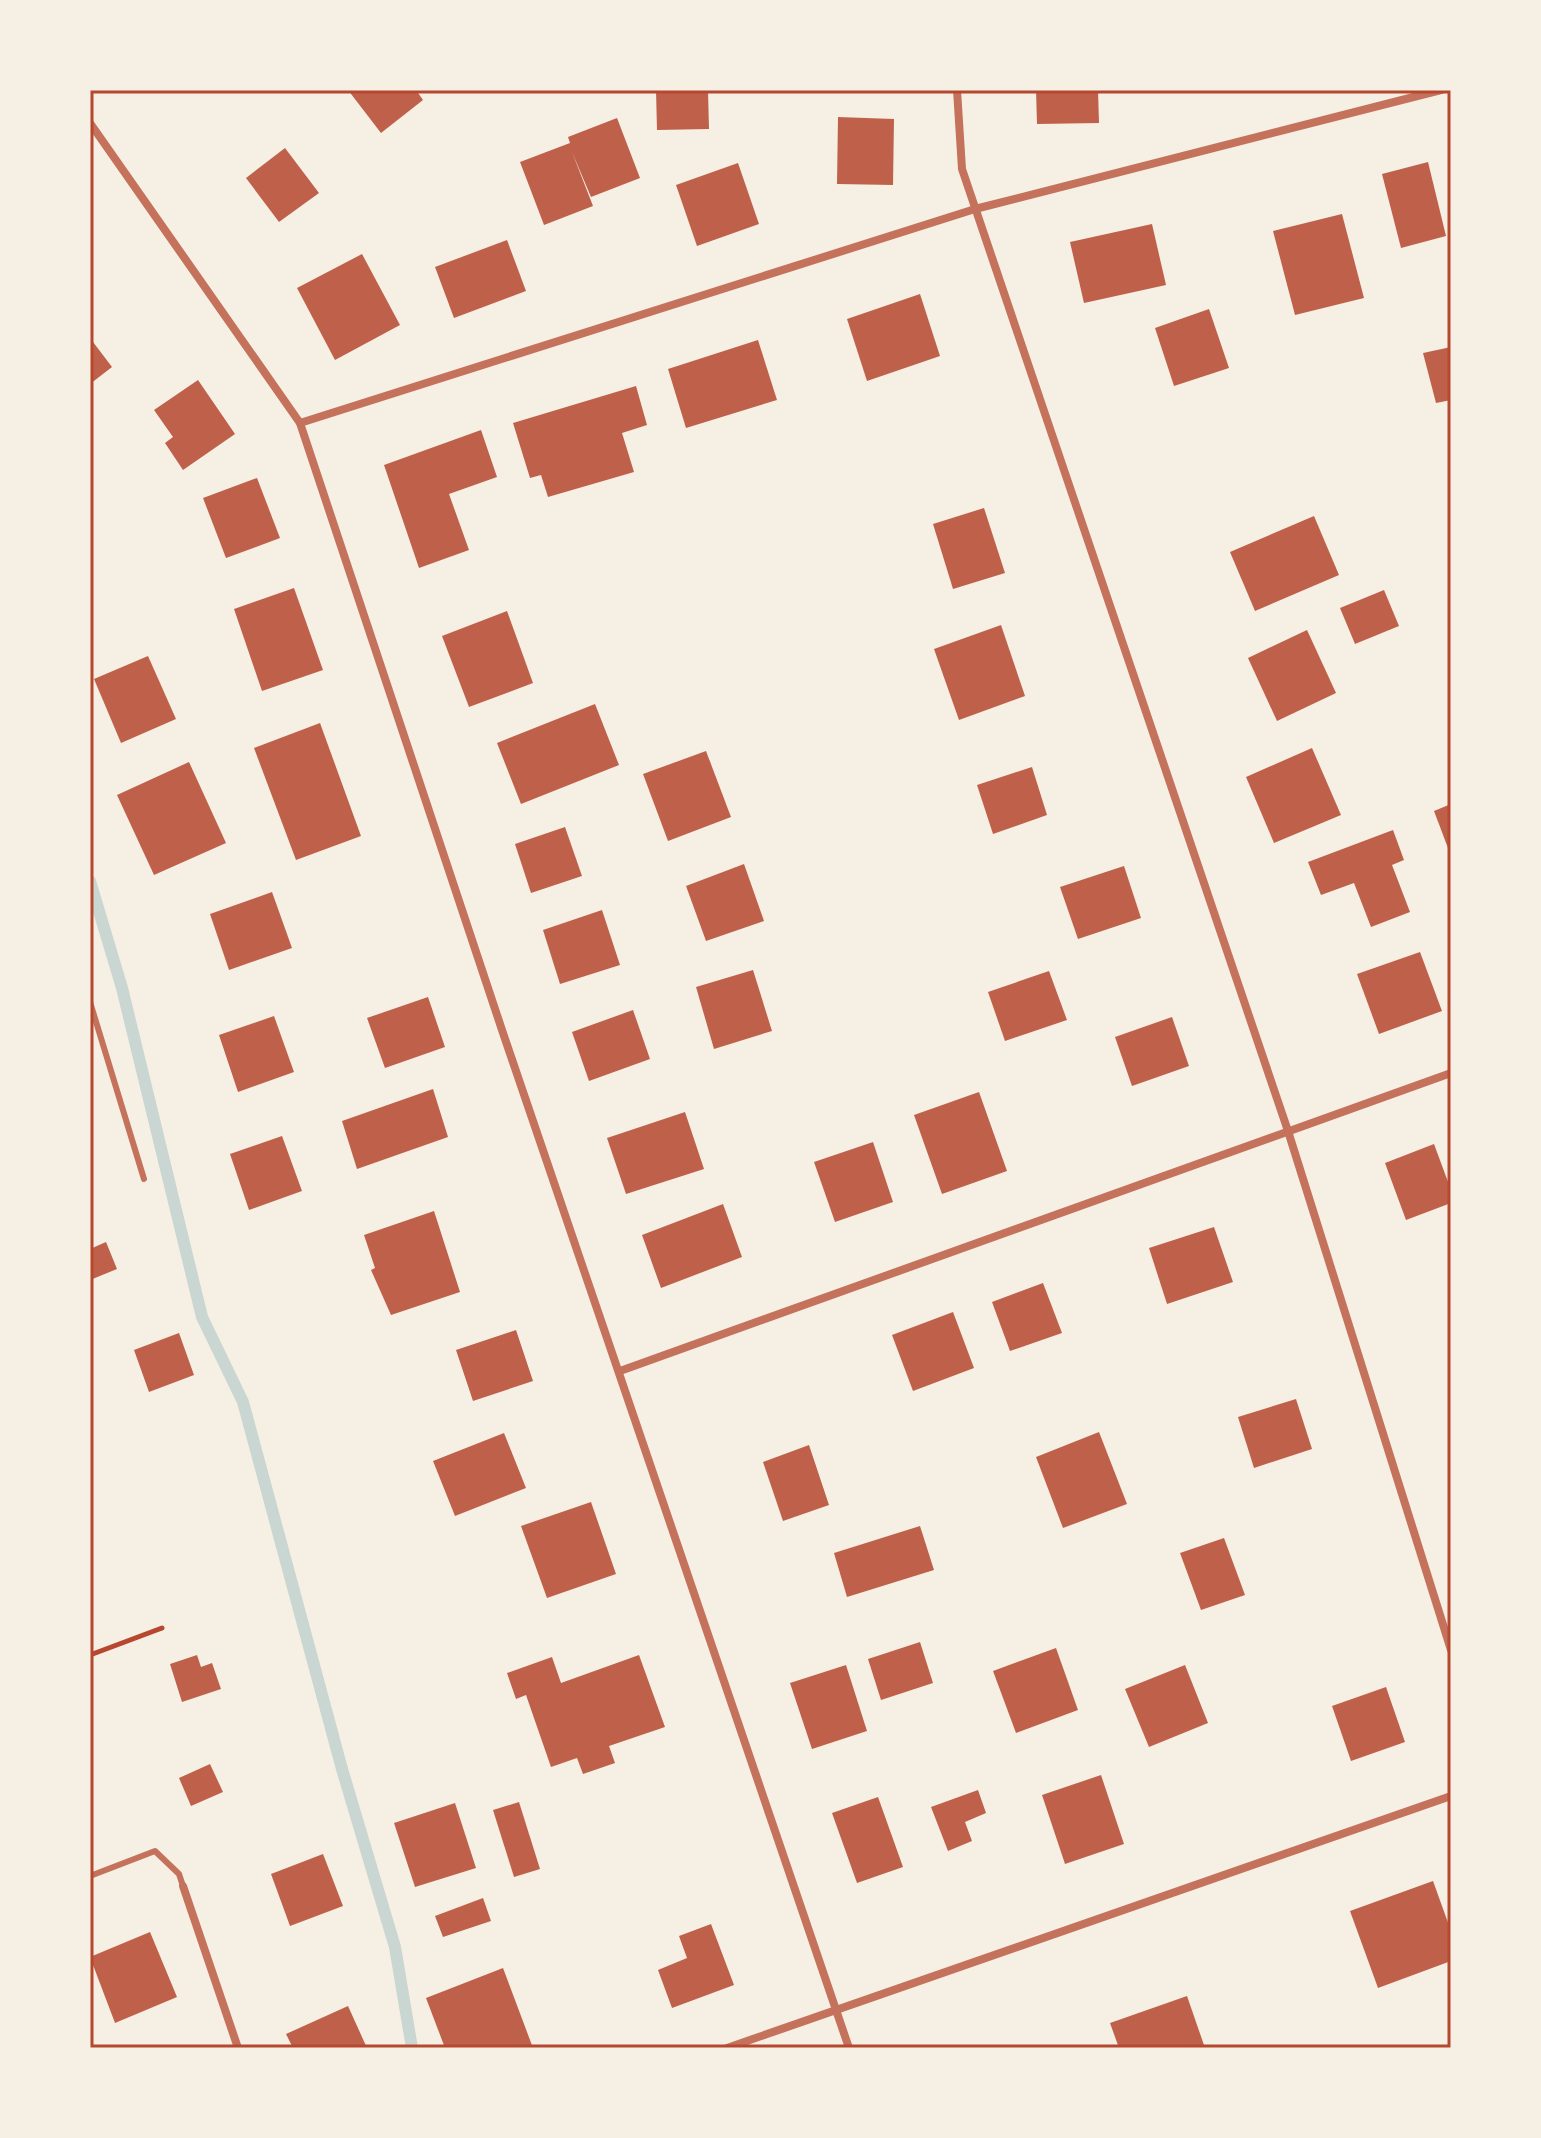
<svg xmlns="http://www.w3.org/2000/svg" width="1541" height="2138" viewBox="0 0 1541 2138" font-family="'DM Sans',sans-serif">
	<style>
		.lines { fill: none; stroke-linecap: round; stroke-linejoin: round }
		.stream { stroke: #c9d6d2; stroke-width: 12 }
		.building { fill: #bf614a }
		.path { stroke: #b5482f; stroke-width: 5 }
		.service { stroke: #c5725c; stroke-width: 6 }
		.minor { stroke: #c5725c; stroke-width: 8 }
		.neatline { fill: none; stroke: #b5482f; stroke-width: 3 }
	</style>
	<rect width="100%" height="100%" fill="#f6efe4"/>
	<g class="lines">
		<path class="stream" d="M90 881 122 988 202 1317 243 1402 342 1769 395 1947 412 2048"/>
	</g>
	<g class="building">
		<path d="M348 90H416L423 100 381 133Z"/>
		<path d="M656 90H708L709 129 657 130Z"/>
		<path d="M1036 90H1098L1099 123 1037 124Z"/>
		<path d="M838 117 894 119 893 185 837 184Z"/>
		<path d="M617 118 640 178 591 197 572 152 593 206 544 225 520 162 570 143 568 137Z"/>
		<path d="M285 148 319 193 279 222 246 178Z"/>
		<path d="M1428 162 1446 236 1401 248 1382 174Z"/>
		<path d="M738 163 759 224 697 246 676 185Z"/>
		<path d="M1342 214 1364 298 1295 315 1273 231Z"/>
		<path d="M1152 224 1166 285 1084 303 1070 242Z"/>
		<path d="M507 240 526 291 454 318 435 267Z"/>
		<path d="M362 254 400 325 335 360 297 288Z"/>
		<path d="M920 294 940 356 867 381 847 319Z"/>
		<path d="M1209 309 1229 368 1174 386 1155 328Z"/>
		<path d="M90 338 112 367 90 384Z"/>
		<path d="M758 340 777 400 686 428 668 369Z"/>
		<path d="M1451 347V400L1436 403 1423 353Z"/>
		<path d="M198 380 235 434 183 470 165 443 173 437 154 410Z"/>
		<path d="M636 386 647 425 622 433 634 472 548 497 541 475 530 478 513 423Z"/>
		<path d="M481 430 497 477 449 494 469 550 419 568 384 465Z"/>
		<path d="M257 478 280 538 226 558 203 498Z"/>
		<path d="M984 508 1005 573 953 589 933 524Z"/>
		<path d="M1314 516 1339 575 1255 611 1230 552Z"/>
		<path d="M294 588 323 670 262 691 234 609Z"/>
		<path d="M1384 590 1399 626 1355 644 1340 608Z"/>
		<path d="M507 611 533 683 469 707 442 636Z"/>
		<path d="M1001 625 1025 696 959 720 934 649Z"/>
		<path d="M1307 630 1336 693 1277 721 1248 658Z"/>
		<path d="M148 656 176 719 121 743 94 679Z"/>
		<path d="M595 704 619 765 521 804 497 743Z"/>
		<path d="M320 723 361 836 296 860 254 748Z"/>
		<path d="M1312 748 1341 815 1274 843 1246 777Z"/>
		<path d="M706 751 731 817 668 841 643 774Z"/>
		<path d="M189 762 226 843 154 875 117 795Z"/>
		<path d="M1032 767 1047 815 993 834 977 785Z"/>
		<path d="M1451 804V856L1434 811Z"/>
		<path d="M565 827 582 876 531 893 515 844Z"/>
		<path d="M1393 830 1404 860 1392 865 1410 912 1371 927 1354 883 1321 895 1308 862Z"/>
		<path d="M744 864 764 921 706 941 686 886Z"/>
		<path d="M1124 866 1141 918 1078 939 1060 887Z"/>
		<path d="M272 892 292 948 229 970 210 914Z"/>
		<path d="M602 910 620 965 560 984 543 930Z"/>
		<path d="M1420 952 1442 1011 1379 1034 1357 974Z"/>
		<path d="M753 970 772 1031 714 1049 696 987Z"/>
		<path d="M1049 971 1067 1020 1005 1041 988 992Z"/>
		<path d="M428 997 445 1047 385 1068 367 1018Z"/>
		<path d="M633 1010 650 1059 589 1081 572 1032Z"/>
		<path d="M274 1016 294 1072 238 1092 219 1035Z"/>
		<path d="M1172 1017 1189 1066 1132 1086 1115 1037Z"/>
		<path d="M433 1089 448 1137 357 1169 342 1121Z"/>
		<path d="M979 1092 1007 1171 942 1194 914 1115Z"/>
		<path d="M685 1112 704 1169 626 1194 607 1138Z"/>
		<path d="M282 1136 302 1191 249 1210 230 1154Z"/>
		<path d="M873 1142 893 1202 835 1222 814 1162Z"/>
		<path d="M1434 1144 1451 1190V1203L1406 1220 1385 1163Z"/>
		<path d="M723 1204 742 1257 661 1288 642 1235Z"/>
		<path d="M434 1211 460 1292 391 1315 371 1270 375 1268 364 1235Z"/>
		<path d="M1214 1227 1233 1282 1167 1304 1149 1248Z"/>
		<path d="M106 1242 117 1269 90 1280V1249Z"/>
		<path d="M1043 1283 1062 1333 1010 1351 992 1302Z"/>
		<path d="M953 1312 974 1368 913 1391 892 1335Z"/>
		<path d="M516 1330 533 1381 473 1401 456 1350Z"/>
		<path d="M179 1333 194 1375 149 1392 134 1350Z"/>
		<path d="M1296 1399 1312 1449 1254 1468 1238 1417Z"/>
		<path d="M1099 1432 1127 1504 1063 1528 1036 1457Z"/>
		<path d="M504 1433 526 1488 455 1516 433 1461Z"/>
		<path d="M809 1445 829 1505 783 1521 763 1462Z"/>
		<path d="M591 1502 616 1574 547 1598 521 1526Z"/>
		<path d="M920 1526 934 1570 847 1597 834 1553Z"/>
		<path d="M1224 1538 1245 1595 1201 1610 1180 1553Z"/>
		<path d="M920 1642 933 1683 881 1700 868 1659Z"/>
		<path d="M1056 1648 1078 1710 1016 1733 993 1671Z"/>
		<path d="M197 1655 201 1667 212 1663 221 1689 182 1702 170 1664Z"/>
		<path d="M639 1655 665 1727 609 1746 615 1763 583 1774 577 1758 551 1767 526 1695 516 1699 507 1673 552 1657 561 1683Z"/>
		<path d="M846 1665 867 1731 812 1749 790 1683Z"/>
		<path d="M1185 1665 1208 1723 1149 1747 1125 1689Z"/>
		<path d="M1386 1687 1405 1742 1351 1761 1332 1706Z"/>
		<path d="M210 1764 223 1792 191 1806 179 1778Z"/>
		<path d="M1101 1775 1124 1844 1065 1864 1042 1795Z"/>
		<path d="M978 1790 986 1813 965 1822 972 1841 948 1851 931 1807Z"/>
		<path d="M878 1797 903 1867 857 1883 832 1813Z"/>
		<path d="M519 1802 540 1869 514 1877 493 1810Z"/>
		<path d="M455 1803 476 1868 415 1887 394 1823Z"/>
		<path d="M323 1854 343 1906 290 1926 271 1874Z"/>
		<path d="M1433 1881 1451 1931V1961L1378 1988 1350 1911Z"/>
		<path d="M483 1898 491 1921 443 1937 435 1916Z"/>
		<path d="M711 1924 734 1985 672 2008 658 1970 687 1958 679 1936Z"/>
		<path d="M150 1932 177 1997 115 2023 90 1957Z"/>
		<path d="M503 1968 533 2048H445L426 1998Z"/>
		<path d="M1187 1996 1205 2048H1119L1110 2023Z"/>
		<path d="M348 2006 367 2048H293L286 2034Z"/>
	</g>
	<g class="lines">
		<path class="path" d="M90 1655 162 1628"/>
		<g class="service">
			<path d="M90 1002 144 1179"/>
			<path d="M90 1876 155 1851 179 1874 183 1886"/>
		</g>
		<g class="minor">
			<path d="M957 90 962 169 1288 1131 1451 1650"/>
			<path d="M90 123 300 423 503 1033 849 2048"/>
			<path d="M300 423 975 209 1441 90"/>
			<path d="M620 1371 1451 1073"/>
			<path d="M183 1886 238 2048"/>
			<path d="M727 2048 1451 1796"/>
		</g>
	</g>
	<rect width="1541" height="2138" fill="none" stroke="#f6efe4" stroke-width="184"/>
	<rect x="92" y="92" width="1357" height="1954" class="neatline"/>
</svg>
